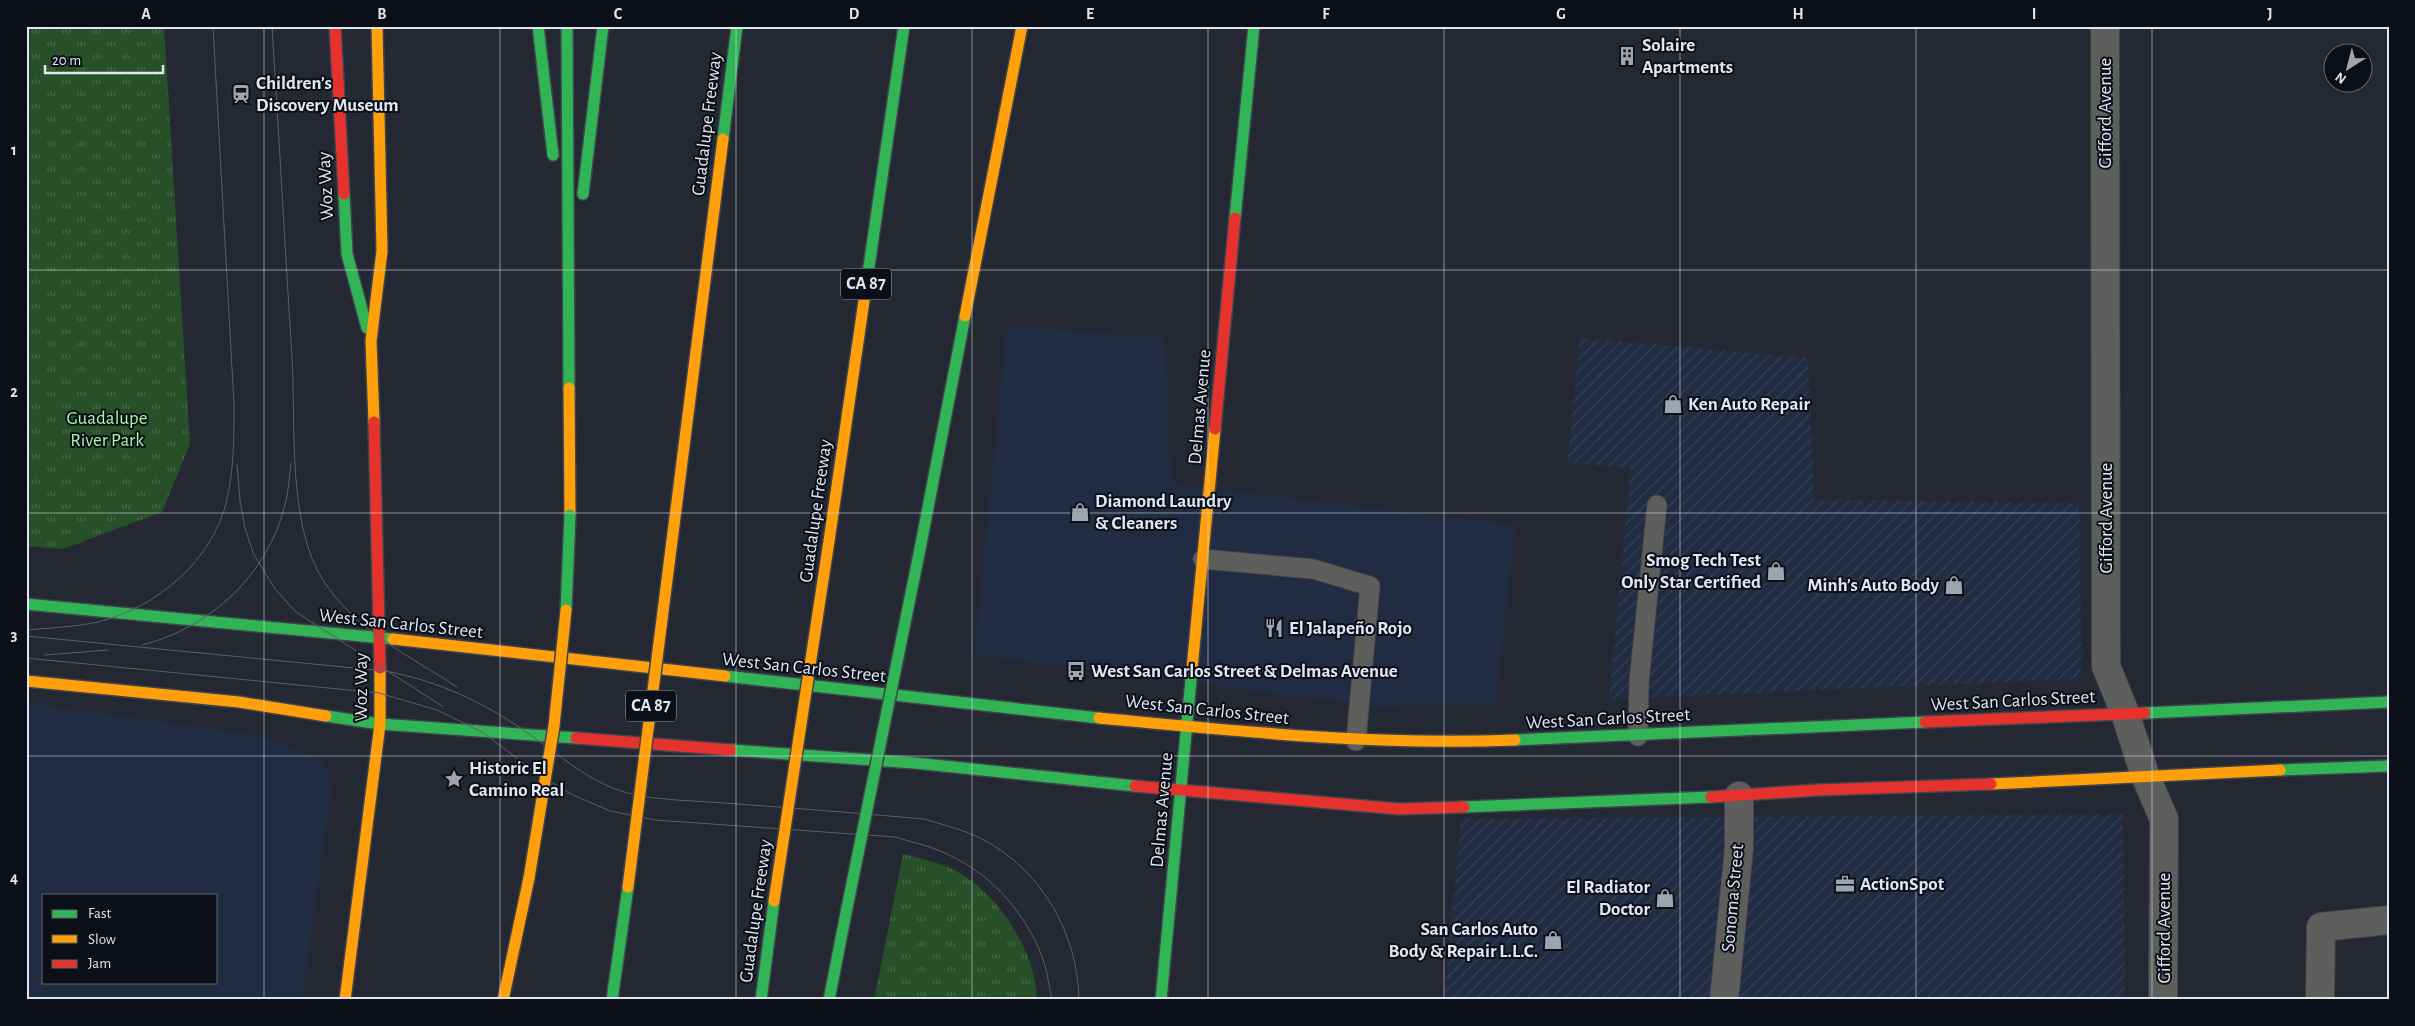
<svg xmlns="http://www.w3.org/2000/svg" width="2415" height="1026" viewBox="0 0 2415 1026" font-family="'Alegreya Sans',sans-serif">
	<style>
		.built { fill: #212b42; fill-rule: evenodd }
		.industrial { fill: url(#industrial-furrows) }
		.park { fill: url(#park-tufts) }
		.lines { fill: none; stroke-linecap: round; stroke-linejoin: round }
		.lane-casing { stroke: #3f434c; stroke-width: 21 }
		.street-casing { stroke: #3f434c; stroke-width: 30 }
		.fast-casing { stroke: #3f434c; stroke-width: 14 }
		.slow-casing { stroke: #3f434c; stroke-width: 14 }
		.jam-casing { stroke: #3f434c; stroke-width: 14 }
		.lane { stroke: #5e5e5c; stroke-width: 19 }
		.street { stroke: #5e5e5c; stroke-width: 28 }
		.fast { stroke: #30b455; stroke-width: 11 }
		.slow { stroke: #ff9f0a; stroke-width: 11 }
		.jam { stroke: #e5322d; stroke-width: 11 }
		.tram { stroke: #5e5f63; stroke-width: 1 }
		.fast-bridge-casing { stroke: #3f434c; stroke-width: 14; stroke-linecap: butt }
		.slow-bridge-casing { stroke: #3f434c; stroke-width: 14; stroke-linecap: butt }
		.fast-bridge { stroke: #30b455; stroke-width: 11 }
		.slow-bridge { stroke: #ff9f0a; stroke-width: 11 }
		.grid { fill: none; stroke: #e0e6f3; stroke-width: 1; stroke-opacity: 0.55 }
		.labels { text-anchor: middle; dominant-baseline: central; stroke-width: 4; stroke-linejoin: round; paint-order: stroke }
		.shield { fill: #0b0f17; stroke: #a0a6b1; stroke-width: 1 }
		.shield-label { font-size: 18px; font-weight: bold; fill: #e0e6f3 }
		.poi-label { font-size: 19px; font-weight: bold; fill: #e0e6f3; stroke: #0b0f17; text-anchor: start }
		.street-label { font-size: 19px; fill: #e0e6f3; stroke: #0b0f17 }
		.park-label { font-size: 19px; fill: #a7f7a4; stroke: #0b0f17 }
		.neatline { fill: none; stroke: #e0e6f3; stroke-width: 2 }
		.grid-label { font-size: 16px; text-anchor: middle; font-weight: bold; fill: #e0e6f3 }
	</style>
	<defs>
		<pattern id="industrial-furrows" width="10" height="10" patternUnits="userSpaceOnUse" patternTransform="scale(1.25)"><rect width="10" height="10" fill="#212b42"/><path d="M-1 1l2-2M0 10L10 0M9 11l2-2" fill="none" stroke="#364054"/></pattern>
		<pattern id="park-tufts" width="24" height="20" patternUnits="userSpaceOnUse" patternTransform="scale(1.25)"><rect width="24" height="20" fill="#275029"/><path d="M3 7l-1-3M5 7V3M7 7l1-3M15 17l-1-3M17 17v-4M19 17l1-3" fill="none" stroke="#466948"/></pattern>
	</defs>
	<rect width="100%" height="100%" fill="#232833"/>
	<g class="built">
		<path d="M1007 326 1165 338 1171 484 1515 525 1496 703 1380 707 974 655Z"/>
		<path d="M26 703 258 735 323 760 332 785 302 1000H26ZM44 895H216V982H44Z"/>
	</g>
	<g class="industrial">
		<path d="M1580 338 1808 358 1814 500 2079 503 2082 679 1609 699 1631 468 1567 463Z"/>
		<path d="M2123 814 2125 1000H1444L1461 819Z"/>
	</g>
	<g class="park">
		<path d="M26 26H164L190 444 162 512 63 549 26 546Z"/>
		<path d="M903 854C919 858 936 862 950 868 996 889 1036 950 1037 1000H874Z"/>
	</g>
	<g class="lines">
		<g class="lane-casing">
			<g id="lane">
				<path d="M1203 559 1313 569 1370 586 1356 741"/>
				<path d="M1638 736 1639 682 1657 505"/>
			</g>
		</g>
		<g class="street-casing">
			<g id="street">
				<path d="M2105 26 2106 666 2125 713 2145 775 2164 819 2163 1000"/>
				<path d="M1724 1000 1739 848V796"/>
				<path d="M2320 1000 2321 927 2389 920"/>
			</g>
		</g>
		<g class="fast-casing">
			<g id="fast">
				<path d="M538 26 553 155"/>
				<path d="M567 26 569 388"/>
				<path d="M723 139 737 26"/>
				<path d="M344 194 347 254 367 328"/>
				<path d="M583 194 603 26"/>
				<path d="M1235 218 1254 26"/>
				<path d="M865 294 904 26"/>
				<path d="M920 549 965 316"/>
				<path d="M26 604 393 639"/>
				<path d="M725 676 1099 718"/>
				<path d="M2145 713 2389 702"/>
				<path d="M326 716 380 724 576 738"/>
				<path d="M1515 740 1925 722"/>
				<path d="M731 750 915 763 1135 786"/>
				<path d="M2280 770 2389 766"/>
				<path d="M1464 807 1711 797"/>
				<path d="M612 1000 628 887"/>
				<path d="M761 1000 774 901"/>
				<path d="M829 1000 847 908"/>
				<path d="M1161 1000 1192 669"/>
			</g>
		</g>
		<g class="slow-casing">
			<g id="slow">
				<path d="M965 316 1022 26"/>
				<path d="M569 388 570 515"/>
				<path d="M374 422 371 341 382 251 377 26"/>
				<path d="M674 525 723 139"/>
				<path d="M829 541 865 294"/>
				<path d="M393 639 725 676"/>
				<path d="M1192 669 1215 429"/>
				<path d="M26 681 239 702 326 716"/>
				<path d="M1099 718C1237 731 1375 746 1515 740"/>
				<path d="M1991 784 2280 770"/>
				<path d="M345 1000 380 724V668"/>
				<path d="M503 1000 529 878"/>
			</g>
		</g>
		<g class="jam-casing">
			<g id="jam">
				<path d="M335 26 344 194"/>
				<path d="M374 422 380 668"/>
				<path d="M1215 429 1235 218"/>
				<path d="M1925 722 2145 713"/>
				<path d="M576 738 731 750"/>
				<path d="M1135 786 1399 809 1464 807"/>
				<path d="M1711 797 1818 790 1991 784"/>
			</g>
		</g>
		<use href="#lane" class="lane"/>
		<use href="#street" class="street"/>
		<use href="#fast" class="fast"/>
		<use href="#slow" class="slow"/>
		<use href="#jam" class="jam"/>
		<g class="tram">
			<path d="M272 26C279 137 285 247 292 358 296 424 287 524 323 580 355 630 408 655 457 687"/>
			<path d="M237 464 240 501 245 528 253 553 275 589 296 612 442 706"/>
			<path d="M26 630C50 628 74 627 98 622 157 608 214 559 227 499 234 468 234 437 234 404L213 26"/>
			<path d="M26 636 385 671C440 681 487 704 532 736 559 755 584 777 615 789 647 801 690 800 724 803 791 808 858 813 924 819 944 825 964 830 982 839 1042 870 1078 934 1079 1000"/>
			<path d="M142 645C211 628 268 574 285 505 289 492 289 477 291 463"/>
			<path d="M45 655 108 650"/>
			<path d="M26 658 379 693 437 710 482 732 538 774 571 794 610 811 655 820 895 837C915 843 935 847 953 857 995 877 1029 918 1044 962 1048 974 1049 987 1052 1000"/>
		</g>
		<g class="fast-bridge-casing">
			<g id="fast-bridge">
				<path d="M566 610 570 515"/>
				<path d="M847 908 920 549"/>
			</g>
		</g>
		<g class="slow-bridge-casing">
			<g id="slow-bridge">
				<path d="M529 878 554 726 566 610"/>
				<path d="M628 887 674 525"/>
				<path d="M774 901 829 541"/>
			</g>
		</g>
		<use href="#fast-bridge" class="fast-bridge"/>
		<use href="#slow-bridge" class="slow-bridge"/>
	</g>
	<path class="grid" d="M264 26V1000M500 26V1000M736 26V1000M972 26V1000M1208 26V1000M1444 26V1000M1680 26V1000M1916 26V1000M2152 26V1000M26 270H2389M26 513H2389M26 756H2389"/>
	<defs>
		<g id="building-bare" transform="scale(1.5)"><path d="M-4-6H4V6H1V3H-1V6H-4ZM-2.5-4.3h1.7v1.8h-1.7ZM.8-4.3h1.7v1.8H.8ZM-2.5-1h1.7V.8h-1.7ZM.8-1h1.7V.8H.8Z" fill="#9ea4b0" stroke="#0b0f17" stroke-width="2.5" paint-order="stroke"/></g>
		<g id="station-bare" transform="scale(1.5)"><path d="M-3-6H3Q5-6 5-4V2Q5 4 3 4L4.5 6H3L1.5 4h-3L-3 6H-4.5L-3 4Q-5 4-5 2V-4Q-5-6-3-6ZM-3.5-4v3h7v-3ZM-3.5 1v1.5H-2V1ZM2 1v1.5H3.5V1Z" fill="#9ea4b0" stroke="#0b0f17" stroke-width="2.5" paint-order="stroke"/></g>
		<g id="shop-bare" transform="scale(1.5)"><path d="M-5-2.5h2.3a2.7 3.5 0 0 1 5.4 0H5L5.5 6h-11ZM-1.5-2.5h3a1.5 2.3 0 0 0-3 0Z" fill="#9ea4b0" stroke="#0b0f17" stroke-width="2.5" paint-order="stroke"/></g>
		<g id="restaurant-bare" transform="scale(1.5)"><path d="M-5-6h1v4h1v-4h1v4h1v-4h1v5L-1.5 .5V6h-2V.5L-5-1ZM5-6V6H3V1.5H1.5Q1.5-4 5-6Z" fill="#9ea4b0" stroke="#0b0f17" stroke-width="2.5" paint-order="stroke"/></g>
		<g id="bus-bare" transform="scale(1.5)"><path d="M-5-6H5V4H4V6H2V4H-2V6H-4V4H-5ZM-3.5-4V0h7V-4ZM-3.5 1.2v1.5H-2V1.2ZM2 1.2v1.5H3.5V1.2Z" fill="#9ea4b0" stroke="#0b0f17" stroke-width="2.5" paint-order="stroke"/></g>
		<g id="sight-bare" transform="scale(1.5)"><path d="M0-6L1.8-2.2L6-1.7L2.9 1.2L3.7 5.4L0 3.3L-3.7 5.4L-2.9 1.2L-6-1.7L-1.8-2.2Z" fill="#9ea4b0" stroke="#0b0f17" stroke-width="2.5" paint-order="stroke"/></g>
		<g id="office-bare" transform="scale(1.5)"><path d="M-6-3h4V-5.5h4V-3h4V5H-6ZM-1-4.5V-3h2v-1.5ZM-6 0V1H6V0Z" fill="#9ea4b0" stroke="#0b0f17" stroke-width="2.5" paint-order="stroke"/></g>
	</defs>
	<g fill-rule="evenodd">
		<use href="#building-bare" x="1627" y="56"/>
		<use href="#station-bare" x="241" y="94"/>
		<use href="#shop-bare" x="1673" y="404"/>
		<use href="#shop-bare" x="1080" y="512"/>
		<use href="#shop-bare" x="1776" y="571"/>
		<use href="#shop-bare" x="1954" y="585"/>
		<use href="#restaurant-bare" x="1274" y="628"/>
		<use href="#bus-bare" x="1076" y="671"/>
		<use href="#sight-bare" x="454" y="779"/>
		<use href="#office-bare" x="1845" y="884"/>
		<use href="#shop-bare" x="1665" y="898"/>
		<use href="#shop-bare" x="1553" y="940"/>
	</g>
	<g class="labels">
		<g class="shield">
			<rect x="841" y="268.5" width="50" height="31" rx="4"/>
			<rect x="626" y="690.5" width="50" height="31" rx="4"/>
		</g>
		<g class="shield-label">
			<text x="866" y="284">CA 87</text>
			<text x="651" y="706">CA 87</text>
		</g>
		<g class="poi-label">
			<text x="1642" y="45">Solaire<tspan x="1642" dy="22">Apartments</tspan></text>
			<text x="256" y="83">Children’s<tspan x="256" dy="22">Discovery Museum</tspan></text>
			<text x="1688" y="404">Ken Auto Repair</text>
			<text x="1095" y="501">Diamond Laundry<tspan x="1095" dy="22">&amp; Cleaners</tspan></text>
			<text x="1761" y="560" text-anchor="end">Smog Tech Test<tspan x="1761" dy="22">Only Star Certified</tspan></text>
			<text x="1939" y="585" text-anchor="end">Minh’s Auto Body</text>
			<text x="1289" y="628">El Jalapeño Rojo</text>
			<text x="1091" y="671">West San Carlos Street &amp; Delmas Avenue</text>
			<text x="469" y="768">Historic El<tspan x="469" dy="22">Camino Real</tspan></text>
			<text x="1860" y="884">ActionSpot</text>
			<text x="1650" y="887" text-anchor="end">El Radiator<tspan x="1650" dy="22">Doctor</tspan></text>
			<text x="1538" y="929" text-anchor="end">San Carlos Auto<tspan x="1538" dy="22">Body &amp; Repair L.L.C.</tspan></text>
		</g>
		<g class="street-label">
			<text transform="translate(2105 113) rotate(-90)">Gifford Avenue</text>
			<text transform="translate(707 124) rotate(-83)">Guadalupe Freeway</text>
			<text transform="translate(326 186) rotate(-93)">Woz Way</text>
			<text transform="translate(1200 407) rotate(-85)">Delmas Avenue</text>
			<text transform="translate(816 511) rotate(-82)">Guadalupe Freeway</text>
			<text transform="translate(2106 518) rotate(-90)">Gifford Avenue</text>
			<text transform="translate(401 624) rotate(6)">West San Carlos Street</text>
			<text transform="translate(804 668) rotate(6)">West San Carlos Street</text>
			<text transform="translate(361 687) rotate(-90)">Woz Way</text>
			<text transform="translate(2013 701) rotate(-3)">West San Carlos Street</text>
			<text transform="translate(1207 710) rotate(6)">West San Carlos Street</text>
			<text transform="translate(1608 719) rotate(-3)">West San Carlos Street</text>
			<text transform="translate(1162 810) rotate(-85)">Delmas Avenue</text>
			<text transform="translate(1733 898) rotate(-85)">Sonoma Street</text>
			<text transform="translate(756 911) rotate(-82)">Guadalupe Freeway</text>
			<text transform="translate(2164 928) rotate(-90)">Gifford Avenue</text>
		</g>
		<g class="park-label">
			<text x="107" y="418">Guadalupe<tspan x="107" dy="22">River Park</tspan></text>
		</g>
	</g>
	<rect width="2415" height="1026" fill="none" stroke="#0b0f17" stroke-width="55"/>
	<rect x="42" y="894" width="175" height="90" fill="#0b0f17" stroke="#60656f"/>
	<rect x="52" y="910" width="25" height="8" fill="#30b455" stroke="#60656f"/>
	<text x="88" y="918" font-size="15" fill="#e0e6f3">Fast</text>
	<rect x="52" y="935" width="25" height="8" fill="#ff9f0a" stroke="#60656f"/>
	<text x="88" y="944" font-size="15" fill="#e0e6f3">Slow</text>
	<rect x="52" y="960" width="25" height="8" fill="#e5322d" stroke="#60656f"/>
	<text x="88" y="968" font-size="15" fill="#e0e6f3">Jam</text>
	<g transform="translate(2348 68) rotate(216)"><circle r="24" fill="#0b0f17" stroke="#60656f"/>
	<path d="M0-4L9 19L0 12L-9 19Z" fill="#9ea4b0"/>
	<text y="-8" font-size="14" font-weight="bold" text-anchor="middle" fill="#e0e6f3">N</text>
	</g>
	<path d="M45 65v8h118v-8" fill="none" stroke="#e0e6f3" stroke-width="2.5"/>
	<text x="52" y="65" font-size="15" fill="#e0e6f3" stroke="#0b0f17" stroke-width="4" paint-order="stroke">20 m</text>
	<rect x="28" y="28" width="2360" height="970" class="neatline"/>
	<g class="grid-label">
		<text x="146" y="19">A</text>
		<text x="382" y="19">B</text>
		<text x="618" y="19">C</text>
		<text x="854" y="19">D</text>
		<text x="1090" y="19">E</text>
		<text x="1326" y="19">F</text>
		<text x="1561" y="19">G</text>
		<text x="1798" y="19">H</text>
		<text x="2034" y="19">I</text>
		<text x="2270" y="19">J</text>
		<text x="14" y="155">1</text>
		<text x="14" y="397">2</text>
		<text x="14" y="640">3</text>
		<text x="14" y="883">4</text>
	</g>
</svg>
